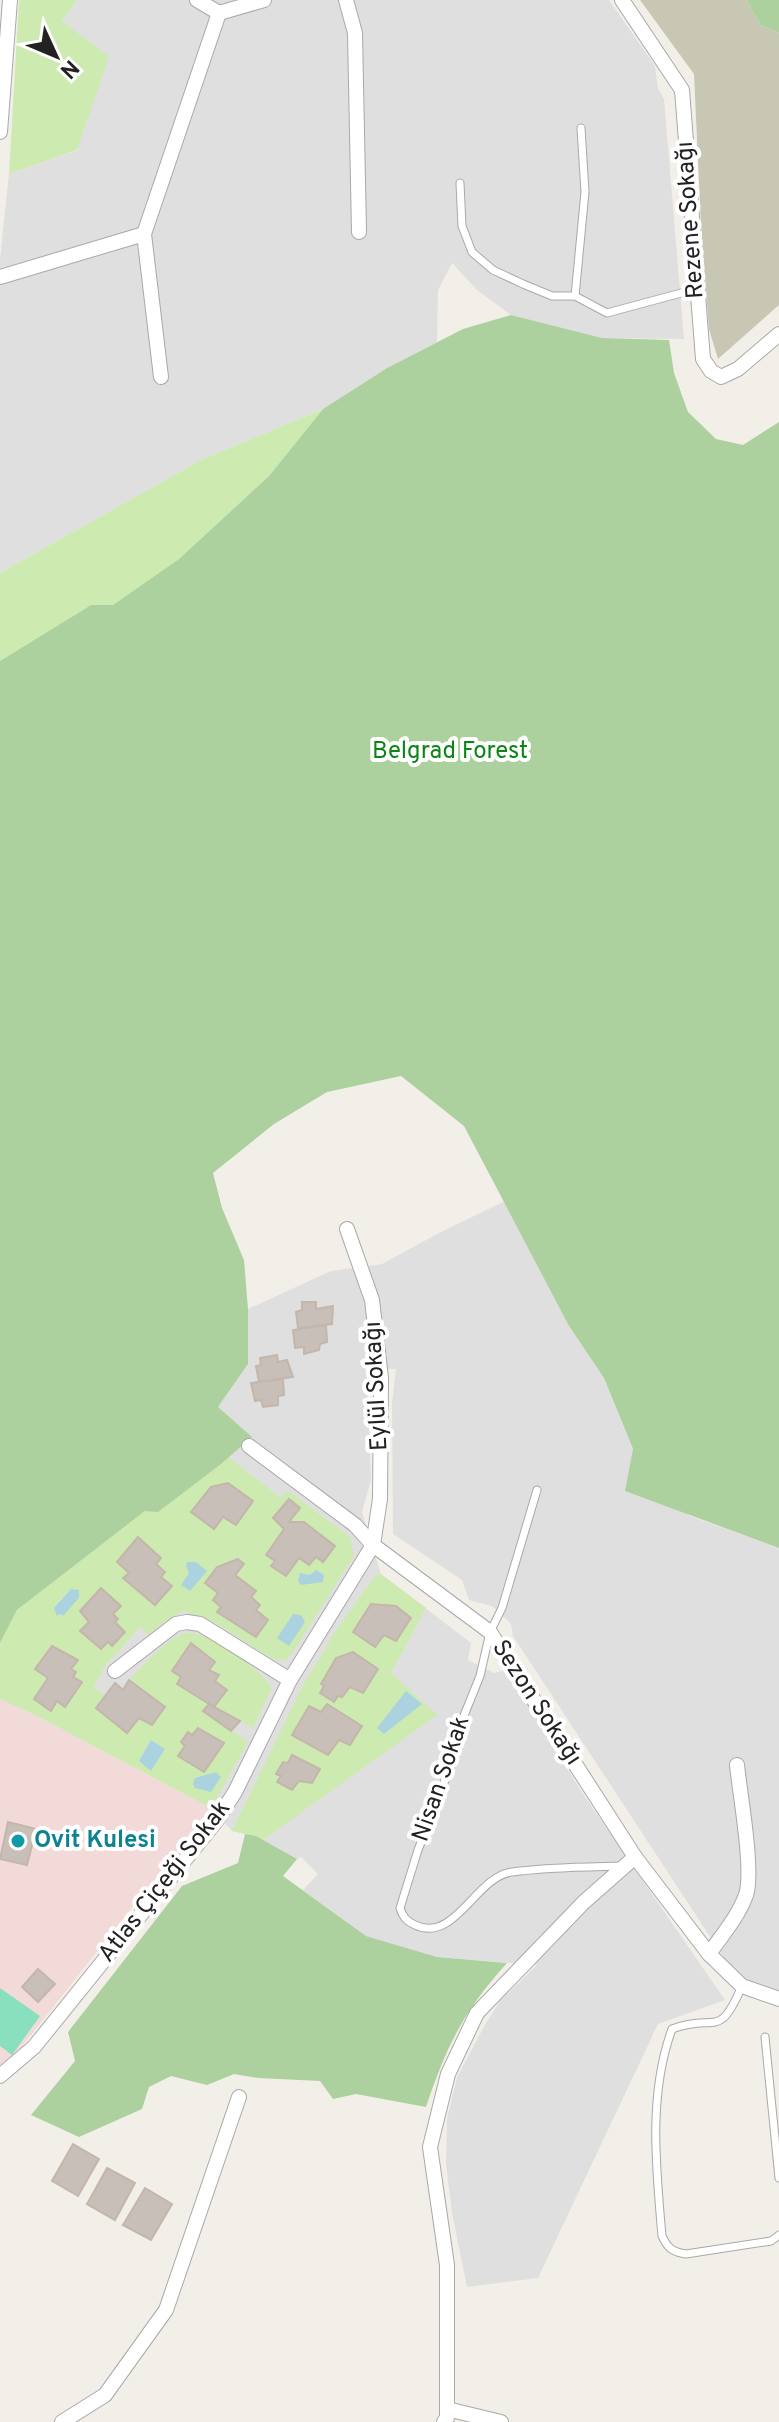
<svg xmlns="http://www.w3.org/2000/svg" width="779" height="2422" viewBox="0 0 779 2422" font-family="Overpass,sans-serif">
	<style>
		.residential { fill: #e0dfdf }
		.commercial { fill: #f2dad9 }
		.construction { fill: #c7c7b4 }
		.grass { fill: #cdebb0 }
		.forest { fill: #add19e }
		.pitch { fill: #88e0be }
		.water { fill: #aad3df }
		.building { fill: #c7bfb8; stroke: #c4b6ab; stroke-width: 2 }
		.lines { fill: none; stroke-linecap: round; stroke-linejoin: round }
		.service-casing { stroke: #a9a9a9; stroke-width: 9 }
		.minor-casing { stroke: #a9a9a9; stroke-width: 16 }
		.service { stroke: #fff; stroke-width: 7 }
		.minor { stroke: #fff; stroke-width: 14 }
		.culture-dot { fill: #0f9aa8; stroke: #fff; stroke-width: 3 }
		.labels { text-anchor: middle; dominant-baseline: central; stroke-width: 8; stroke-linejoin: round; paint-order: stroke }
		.street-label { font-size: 24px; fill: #222; stroke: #fff }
		.park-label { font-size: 24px; fill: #0c8416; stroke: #fff }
		.culture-label { font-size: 24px; font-weight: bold; fill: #0d838f; stroke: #fff; text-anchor: start }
	</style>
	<rect width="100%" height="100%" fill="#f2efe9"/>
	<g class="residential">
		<path d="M77 0H609L655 66 658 88 664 99 684 339 602 338 511 315 477 290 452 263 438 290 437 342 387 368 323 409 201 460 0 573V259L9 174 78 150 62 21Z"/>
		<path d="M505 1201 569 1326 604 1378 633 1450 690 1516 779 1548V1991L748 1981 724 1958 513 1636 511 1624 492 1606 469 1600 462 1580 393 1534 392 1403 396 1369 365 1370 370 1375 367 1383 371 1480 362 1512 381 1574 471 1643 468 1660 494 1673 506 1670 583 1794 725 2000 658 2024 538 2278 467 2287 452 2213 446 2164 447 2119 457 2077 486 2023 501 2000 537 1965 437 1957 366 1936 303 1890 318 1874 301 1857 297 1859 255 1836 232 1831 211 1808 39 1717 0 1699V1643L221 1464 251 1437 218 1407 248 1364V1309L331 1271 382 1264 439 1233Z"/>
	</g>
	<path class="commercial" d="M0 1699 39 1717 211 1808 16 2054 0 2065Z"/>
	<path class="construction" d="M640 0H747L760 25 779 33V305L718 359 709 329 701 225 694 74Z"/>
	<g class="grass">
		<path d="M19 0H77L62 21 109 57 77 150 9 174Z"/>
		<path d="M323 409 269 476 179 559 113 605H91L0 661V573L201 460Z"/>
		<path d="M228 1457 281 1498 287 1490 350 1537 354 1556 293 1652 285 1661 271 1658 214 1622 183 1611 161 1624 148 1635 140 1627 105 1666 94 1687 105 1696 96 1708 127 1732 139 1718 152 1725 165 1707 129 1680C145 1665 160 1644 180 1635 203 1623 259 1669 272 1688L253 1728 214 1707 227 1690 215 1681 218 1675 209 1670 214 1663 191 1644 172 1670 181 1677 177 1684 209 1704 204 1711 248 1742 211 1808 39 1717 0 1699V1643L17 1610 145 1511 221 1464Z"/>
		<path d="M381 1574 426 1608 391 1673 437 1715 263 1840 255 1836 232 1831 302 1687 335 1632 374 1577Z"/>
	</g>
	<g class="forest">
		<path d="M747 0H779V33L760 25Z"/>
		<path d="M511 315 602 338 669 340 674 373 688 412 716 439 743 445 779 422V1548L625 1491 633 1449 604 1378 569 1326 464 1126 401 1076 327 1092 274 1124 213 1173 222 1208 244 1260 248 1309V1364L218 1407 252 1437 221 1464 158 1512 145 1511 17 1610 0 1643V661L91 605H113L179 559 269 476 323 409 387 368 463 329Z"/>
		<path d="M245 1834 256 1836 297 1859 283 1876 366 1936 437 1957 507 1963C463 2012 447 2045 426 2107L356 2094 333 2099 320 2081 258 2078 234 2074 207 2085 171 2076 149 2087 142 2109 79 2137 31 2115 75 2061 68 2032 182 1886 238 1863Z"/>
	</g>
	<path class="pitch" d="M0 1988 40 2016 12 2055 0 2046Z"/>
	<g class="water">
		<path d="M187 1562H196L207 1571 190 1591 181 1585 189 1573 186 1566Z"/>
		<path d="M316 1570 324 1575 323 1582 301 1585 298 1581 300 1573 310 1575Z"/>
		<path d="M71 1589 79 1590V1598L63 1616 60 1614 57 1616 54 1608Z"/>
		<path d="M293 1614 301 1615 305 1622 289 1646 277 1638Z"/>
		<path d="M406 1691 422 1704 384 1734 377 1728Z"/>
		<path d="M151 1740 165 1749 151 1771 139 1761Z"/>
		<path d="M216 1772 221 1777 211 1792 195 1788 193 1784 195 1778Z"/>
	</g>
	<g class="building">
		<path d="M302 1302H316V1309L333 1306 332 1324 298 1328 296 1312 302 1310Z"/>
		<path d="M326 1325 327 1342 320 1344 319 1350 304 1354V1347L295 1348 293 1330Z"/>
		<path d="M277 1355 278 1362 287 1360 293 1377 259 1382 256 1366 261 1365 260 1358Z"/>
		<path d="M283 1379 284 1395 278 1396V1405L263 1407 261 1400 255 1401 251 1383Z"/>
		<path d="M228 1483 253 1501 236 1525 223 1517 214 1529 191 1512 211 1487Z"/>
		<path d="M289 1499 300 1508 289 1522H304L335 1546 323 1562 316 1557 309 1565 299 1558 286 1576 271 1566 275 1561 266 1555 284 1529 273 1518Z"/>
		<path d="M138 1537 161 1558 156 1564 165 1572 161 1577 172 1586 155 1605 123 1578 129 1573 117 1562Z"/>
		<path d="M238 1559 244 1564 235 1575 256 1591 251 1597 260 1605 256 1610 268 1620 256 1637 217 1612 221 1607 213 1600 218 1593 205 1583 217 1567Z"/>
		<path d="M101 1588 121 1606 113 1614 118 1619 115 1622 125 1632 112 1646 108 1642 101 1649 80 1631 89 1622 80 1611Z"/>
		<path d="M371 1604 396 1606 411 1618 396 1641 384 1635 375 1647 353 1632Z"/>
		<path d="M191 1643 215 1662 209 1670 219 1675 215 1681 227 1690 214 1707 177 1684 181 1677 172 1671Z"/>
		<path d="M52 1646 78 1660 71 1669 76 1672 73 1677 82 1682 65 1707 57 1701 51 1711 34 1699 48 1678 35 1669Z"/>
		<path d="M353 1652 378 1669 363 1693 350 1687 342 1697 338 1696 334 1702 320 1693 324 1686 321 1684 336 1658Z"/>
		<path d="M129 1680 165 1707 152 1725 139 1718 127 1733 96 1708 115 1683 123 1690Z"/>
		<path d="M209 1704 214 1707 240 1721 231 1731 203 1711Z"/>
		<path d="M327 1704 362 1726 350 1745 339 1740 328 1755 292 1735 309 1706 321 1712Z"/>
		<path d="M198 1728 224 1743 204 1772 178 1756 185 1746 181 1742 188 1732 192 1735Z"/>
		<path d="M292 1755 320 1769 312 1783 299 1781 292 1790 277 1782 281 1776 276 1774 283 1762 288 1763Z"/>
		<path d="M8 1822 36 1829 27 1865 0 1859Z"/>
		<path d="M38 1969 55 1984 38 2002 22 1987Z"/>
		<path d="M73 2144 99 2159 78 2196 52 2181Z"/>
		<path d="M107 2168 135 2183 115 2220 87 2204Z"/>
		<path d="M145 2188 172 2204 151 2240 123 2225Z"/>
	</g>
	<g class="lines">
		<g class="service-casing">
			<g id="service">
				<path d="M460 183 462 226 472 252 493 270 523 284 552 296H575L607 313 696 289"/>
				<path d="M575 296 585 192 581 128"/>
				<path d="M537 1490 502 1608 490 1632 480 1676 463 1718 456 1752 418 1850 400 1908C403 1917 406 1921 415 1925 455 1944 476 1876 512 1872 548 1867 586 1867 623 1866"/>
				<path d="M742 1986C718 2042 716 2012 672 2029 648 2095 656 2167 662 2236 668 2249 673 2252 686 2254L771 2241 779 2235"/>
				<path d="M765 2037 779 2178"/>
			</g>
		</g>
		<g class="minor-casing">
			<g id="minor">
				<path d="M197 0 219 13"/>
				<path d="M346 0 355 33 359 232"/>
				<path d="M622 0 682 90 703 359 711 371 721 377 738 369 779 334"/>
				<path d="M219 13 264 0"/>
				<path d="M0 132 10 0"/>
				<path d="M0 277 144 234"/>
				<path d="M161 377 144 234 219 13"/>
				<path d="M249 1446 355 1525 373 1545 490 1632 635 1857 709 1954 742 1986 779 1999"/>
				<path d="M115 1671 176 1624 187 1622 200 1624 290 1680"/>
				<path d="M709 1954C722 1935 738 1917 746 1895 754 1871 740 1795 737 1765"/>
				<path d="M0 2076 34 2047 217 1820 235 1792 290 1680 373 1545 380 1499 381 1378 372 1300 347 1229"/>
				<path d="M447 2409 501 2422"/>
				<path d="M62 2422 105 2395 166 2310 239 2097"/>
				<path d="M444 2422 447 2418V2265L430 2147 448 2074 477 2013 584 1902 635 1857"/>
			</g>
		</g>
		<use href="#service" class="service"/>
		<use href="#minor" class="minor"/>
	</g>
	<circle class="culture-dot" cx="18" cy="1841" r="8"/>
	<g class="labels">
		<g class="street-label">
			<text transform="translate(691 220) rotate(-94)">Rezene Sokağı</text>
			<text transform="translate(377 1386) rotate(-93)">Eylül Sokağı</text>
			<text transform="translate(536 1703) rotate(57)">Sezon Sokağı</text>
			<text transform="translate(442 1779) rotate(-71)">Nisan Sokak</text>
			<text transform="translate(165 1882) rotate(-52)">Atlas Çiçeği Sokak</text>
		</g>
		<g class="park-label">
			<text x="450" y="752">Belgrad Forest</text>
		</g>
		<g class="culture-label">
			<text x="34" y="1841">Ovit Kulesi</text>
		</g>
	</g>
	<g transform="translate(56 56) rotate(134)" stroke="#ffffff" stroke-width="6" paint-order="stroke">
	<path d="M0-6L14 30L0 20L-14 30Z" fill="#222222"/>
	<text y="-12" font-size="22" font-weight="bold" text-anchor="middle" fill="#222222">N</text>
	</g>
</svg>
